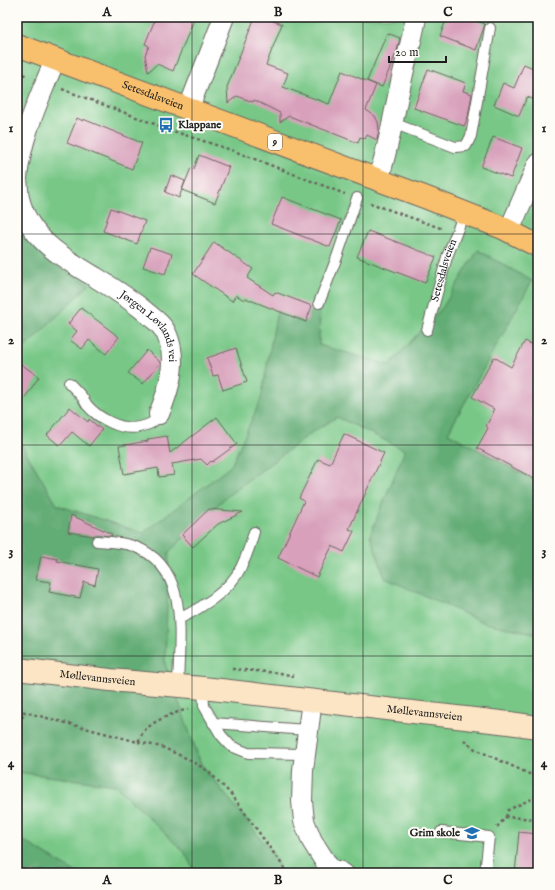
<svg xmlns="http://www.w3.org/2000/svg" width="555" height="890" viewBox="0 0 555 890" font-family="'IM FELL English',serif">
	<style>
		.green { fill: #78c787; stroke: #4a7252 }
		.forest { fill: #62ac74; stroke: #3f6448 }
		.building { fill: #d8a0bb }
		.lines { fill: none; stroke-linecap: round; stroke-linejoin: round }
		.service-casing { stroke: #69655f; stroke-width: 12 }
		.minor-casing { stroke: #69655f; stroke-width: 22 }
		.secondary-casing { stroke: #69655f; stroke-width: 24 }
		.trunk-casing { stroke: #69655f; stroke-width: 24 }
		.path { stroke: #69655f; stroke-width: 2.5; stroke-dasharray: 3 3; stroke-linecap: butt }
		.service { stroke: #fff; stroke-width: 10 }
		.minor { stroke: #fff; stroke-width: 20 }
		.secondary { stroke: #fce5c4; stroke-width: 22 }
		.trunk { stroke: #f8bf6c; stroke-width: 22 }
		.grid { fill: none; stroke: #1c1c1c; stroke-width: 1; stroke-opacity: 0.55 }
		.labels { text-anchor: middle; dominant-baseline: central; stroke-width: 4; stroke-linejoin: round; paint-order: stroke }
		.shield { fill: #fdfcf7; stroke: #605f5e; stroke-width: 1 }
		.shield-label { font-size: 10px; font-weight: bold; fill: #1c1c1c }
		.street-label { font-size: 11px; fill: #1c1c1c; stroke: #fdfcf7 }
		.poi-label { font-size: 11px; font-weight: bold; fill: #1c1c1c; stroke: #fdfcf7; text-anchor: start }
		.neatline { fill: none; stroke: #1c1c1c; stroke-width: 1.5 }
		.grid-label { font-size: 13px; text-anchor: middle; font-weight: bold; fill: #1c1c1c }
	</style>
	<rect width="100%" height="100%" fill="#fdfcf7"/>
	<filter id="ink" filterUnits="userSpaceOnUse"><feTurbulence type="fractalNoise" baseFrequency=".025" numOctaves="2"/><feDisplacementMap in="SourceGraphic" scale="8" xChannelSelector="R" yChannelSelector="G"/><feConvolveMatrix kernelMatrix="1 2 1 2 8 2 1 2 1" color-interpolation-filters="sRGB"/></filter>
	<filter id="wash" filterUnits="userSpaceOnUse"><feTurbulence type="fractalNoise" baseFrequency=".012" numOctaves="4" result="noise"/><feDisplacementMap in="SourceGraphic" scale="16" xChannelSelector="R" yChannelSelector="G"/><feGaussianBlur stdDeviation="0.9" result="paint"/><feColorMatrix in="noise" values="0 0 0 0 0 0 0 0 0 0 0 0 0 0 0 0 0 1.4 0 .05"/><feComposite in="paint" operator="in"/></filter>
	<g filter="url(#wash)">
		<rect width="100%" height="100%" fill="#f7eddb"/>
		<rect class="green" x="17" y="17" width="521" height="856"/>
		<g class="forest">
			<path d="M17 231 25 234 49 262 90 284 17 355Z"/>
			<path d="M478 250 532 281 448 433 538 482V634L485 623 385 578 370 535 405 450 337 417 311 433 226 497 169 552 165 664 201 764 274 855 281 873H195L185 853 115 785 17 772V437L57 505 143 533 231 466 261 399 277 310 320 306 319 345 389 365 443 307Z"/>
			<path d="M24 841 77 873H17V847Z"/>
		</g>
		<g id="blocks">
			<g class="building">
				<path d="M156 17H195L173 71 157 64 148 72 145 55 149 46 145 44Z"/>
				<path d="M255 17H274L273 21 282 24 266 65 288 73 283 87 329 104 342 71 376 85 366 110 375 116 378 122 379 130 377 140 367 135 365 139 360 137 358 143 289 116 280 122V113L254 100 253 102 237 96 228 103 227 87Z"/>
				<path d="M447 17H475L474 20 485 24 476 50 440 36Z"/>
				<path d="M387 33 400 38 397 51 382 87 367 81Z"/>
				<path d="M524 64 538 70V101L527 97 519 116 494 105 503 83 514 88Z"/>
				<path d="M428 69 466 83 463 91 472 94 468 117 464 126 414 108Z"/>
				<path d="M77 118 83 121V119L142 143 132 169 67 143Z"/>
				<path d="M493 137 522 148 511 178 481 167Z"/>
				<path d="M199 155 229 167 215 203 182 190 191 168 194 169Z"/>
				<path d="M171 175 185 181 179 198 165 192Z"/>
				<path d="M282 197 341 220 330 247 271 224Z"/>
				<path d="M111 208 145 221 137 244 103 231Z"/>
				<path d="M368 231 436 257 425 283 357 257Z"/>
				<path d="M214 242 253 269 247 278 273 295 275 292 312 306 306 322 245 298 244 300 236 295 232 301 193 274Z"/>
				<path d="M150 247 172 254 165 274 143 267Z"/>
				<path d="M81 308 119 337 106 354 89 340 82 349 70 340 77 331 68 324Z"/>
				<path d="M525 341 538 348V481L477 448 488 428 486 426 493 413 492 412 494 409 472 397 494 357 511 367Z"/>
				<path d="M236 348 247 382 223 390 218 375 213 376 207 358Z"/>
				<path d="M147 350 160 362V363L143 384 128 373Z"/>
				<path d="M17 361 39 377 17 409Z"/>
				<path d="M70 407 88 422 89 419 102 430 89 446 72 432 60 446 47 435Z"/>
				<path d="M217 417 237 444 212 462 211 461 207 465 201 459 172 464 174 475 159 477 158 468 124 474 119 446 148 441V439L167 436 170 453Z"/>
				<path d="M344 434 384 453 349 529 354 531 344 552 332 546 317 577 278 558 304 501 299 498 318 459 330 464Z"/>
				<path d="M209 509 243 512 218 524 193 547 182 535Z"/>
				<path d="M71 515 112 534V536L97 535 93 536 68 532Z"/>
				<path d="M41 556 58 559 57 561 98 569 95 585 84 582 80 598 49 592 51 582 36 580Z"/>
				<path d="M519 832 538 834V873H515Z"/>
			</g>
		</g>
	</g>
	<g filter="url(#ink)">
		<use href="#blocks" fill-opacity="0" stroke="#69655f" stroke-width="1"/>
		<g class="lines">
			<g class="service-casing">
				<g id="service">
					<path d="M393 123 455 147 466 146 471 136 490 28"/>
					<path d="M319 303 337 257 357 198"/>
					<path id="s1" d="M427 330 447 257 464 213"/>
					<path d="M69 383C73 387 78 392 82 397 84 399 85 402 87 405 98 418 121 431 139 427 148 425 155 423 159 414"/>
					<path d="M97 541C109 542 121 542 133 546 191 566 179 638 178 685"/>
					<path d="M180 618C188 615 194 611 202 606 235 586 244 568 254 532"/>
					<path d="M203 688 204 706 221 735 231 746 248 753 304 754"/>
					<path d="M213 723 307 730"/>
					<path d="M441 832 489 837 485 873"/>
					<path d="M328 866H340L350 873"/>
				</g>
			</g>
			<g class="minor-casing">
				<g id="minor">
					<path d="M188 110 224 17"/>
					<path d="M17 178C21 135 40 98 55 59"/>
					<path id="s2" d="M17 180C18 186 18 193 19 198 28 238 63 258 95 277 111 287 127 297 142 309 151 317 163 324 167 335 178 361 169 390 159 414"/>
					<path d="M378 180C388 150 393 118 400 87 405 63 412 41 416 17"/>
					<path d="M509 231 538 164"/>
					<path d="M312 700 303 770 302 801 304 821 312 841 328 866 331 873"/>
				</g>
			</g>
			<g class="secondary-casing">
				<g id="secondary">
					<path id="s3" d="M17 669 110 680 203 688 509 723 538 727"/>
				</g>
			</g>
			<g class="trunk-casing">
				<g id="trunk">
					<path id="s4" d="M17 45 427 198 503 228 538 246"/>
				</g>
			</g>
			<g class="path">
				<path d="M17 72 28 76"/>
				<path d="M62 89 173 131 234 151 345 194"/>
				<path d="M370 203 443 229"/>
				<path d="M232 669 280 673 294 676"/>
				<path d="M17 710 138 742C140 738 142 733 145 730 156 719 174 713 188 709"/>
				<path d="M17 722 21 719 25 713"/>
				<path d="M464 740 475 749 538 778"/>
				<path d="M138 742 162 747 188 759 208 771 232 795 288 873"/>
				<path d="M506 817 508 810 538 796"/>
				<path d="M497 827 506 817 538 819"/>
			</g>
			<use href="#service" class="service"/>
			<use href="#minor" class="minor"/>
			<use href="#secondary" class="secondary"/>
			<use href="#trunk" class="trunk"/>
		</g>
	</g>
	<path class="grid" d="M192 17V873M363 17V873M17 234H538M17 445H538M17 656H538"/>
	<defs>
		<g id="bus-bare" transform="scale(1.2)"><path d="M-5-6H5V4H4V6H2V4H-2V6H-4V4H-5ZM-3.5-4V0h7V-4ZM-3.5 1.2v1.5H-2V1.2ZM2 1.2v1.5H3.5V1.2Z" fill="#1f6fb2" stroke="#fdfcf7" stroke-width="2.5" paint-order="stroke"/></g>
		<g id="school-bare" transform="scale(1.2)"><path d="M0-5L7-2L0 1L-7-2ZM-4 1L0 2.5L4 1V4Q0 6-4 4Z" fill="#1f6fb2" stroke="#fdfcf7" stroke-width="2.5" paint-order="stroke"/></g>
	</defs>
	<g fill-rule="evenodd">
		<use href="#bus-bare" x="166" y="125"/>
		<use href="#school-bare" x="472" y="833"/>
	</g>
	<g class="labels">
		<rect class="shield" x="268" y="134" width="14" height="16" rx="3"/>
		<g class="shield-label">
			<text x="275" y="142">9</text>
		</g>
		<g class="street-label">
			<text stroke="none"><textPath href="#s4" startOffset="145">Setesdalsveien</textPath></text>
			<text stroke="none"><textPath href="#s1" startOffset="62">Setesdalsveien</textPath></text>
			<text stroke="none"><textPath href="#s2" startOffset="207">Jørgen Løvlands vei</textPath></text>
			<text stroke="none"><textPath href="#s3" startOffset="81">Møllevannsveien</textPath></text>
			<text stroke="none"><textPath href="#s3" startOffset="410">Møllevannsveien</textPath></text>
		</g>
		<g class="poi-label">
			<text x="178" y="125">Klappane</text>
			<text x="460" y="833" text-anchor="end">Grim skole</text>
		</g>
	</g>
	<rect width="555" height="890" fill="none" stroke="#fdfcf7" stroke-width="44"/>
	<path d="M389 56v6h57v-6" fill="none" stroke="#1c1c1c" stroke-width="2"/>
	<text x="395" y="56" font-size="12" fill="#1c1c1c" stroke="#fdfcf7" stroke-width="3" paint-order="stroke">20 m</text>
	<rect x="22" y="22" width="511" height="846" class="neatline"/>
	<g class="grid-label">
		<text x="107" y="16">A</text>
		<text x="278" y="16">B</text>
		<text x="448" y="16">C</text>
		<text x="11" y="132">1</text>
		<text x="544" y="132">1</text>
		<text x="11" y="344">2</text>
		<text x="544" y="344">2</text>
		<text x="11" y="555">3</text>
		<text x="544" y="555">3</text>
		<text x="11" y="767">4</text>
		<text x="544" y="767">4</text>
		<text x="107" y="884">A</text>
		<text x="278" y="884">B</text>
		<text x="448" y="884">C</text>
	</g>
</svg>
